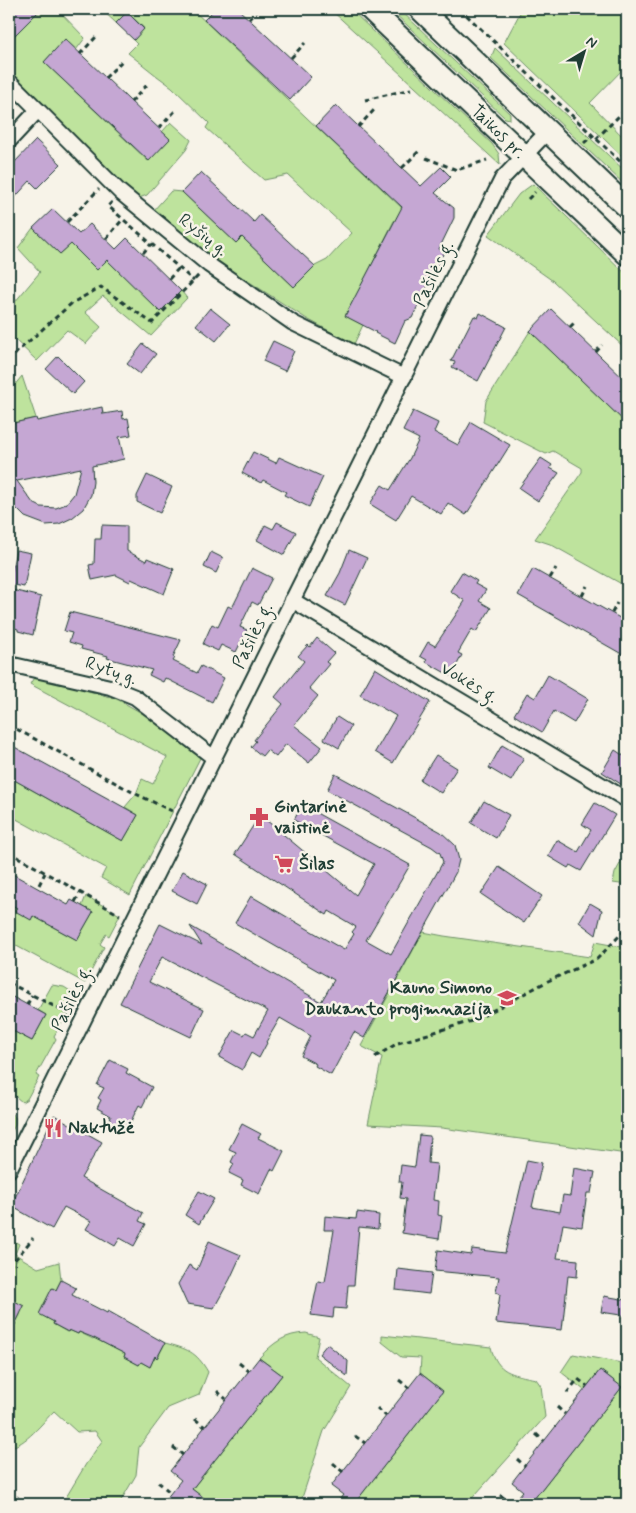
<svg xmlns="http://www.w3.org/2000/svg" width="636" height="1513" viewBox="0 0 636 1513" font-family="Mynerve,sans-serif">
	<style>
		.green { fill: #bee39d; stroke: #6e9068 }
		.building { fill: #c5a7d3; stroke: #1f3d34; fill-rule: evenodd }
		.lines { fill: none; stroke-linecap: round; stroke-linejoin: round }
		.minor-casing { stroke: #1f3d34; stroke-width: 18 }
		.primary-casing { stroke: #1f3d34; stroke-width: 25 }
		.path { stroke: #1f3d34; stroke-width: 3; stroke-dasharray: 5 4; stroke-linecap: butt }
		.minor { stroke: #f7f3e8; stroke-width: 14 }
		.primary { stroke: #f7f3e8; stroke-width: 21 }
		.labels { text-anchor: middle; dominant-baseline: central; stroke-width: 5; stroke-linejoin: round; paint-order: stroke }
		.street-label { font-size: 18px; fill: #1f3d34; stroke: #f7f3e8 }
		.poi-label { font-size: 18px; font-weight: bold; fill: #1f3d34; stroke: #f7f3e8; text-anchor: start }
	</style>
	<rect width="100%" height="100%" fill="#f7f3e8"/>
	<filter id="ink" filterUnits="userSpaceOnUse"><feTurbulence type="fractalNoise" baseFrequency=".02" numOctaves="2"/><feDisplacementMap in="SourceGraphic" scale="10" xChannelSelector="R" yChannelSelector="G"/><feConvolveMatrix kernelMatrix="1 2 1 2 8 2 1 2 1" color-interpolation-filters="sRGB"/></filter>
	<g filter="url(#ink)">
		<g class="green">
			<path d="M45 9H57L85 38 76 50 65 40 44 62 148 161 170 139 162 132 171 122 191 140 186 150 147 195 139 198 108 171 9 69V41L35 14H40Z"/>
			<path d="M101 9H192L401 207 410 217 405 221H394L346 316 363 325 354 344 307 319 223 265 153 211 171 191 182 192 236 243 242 237 294 287 315 266 327 260 352 233 288 175 264 180 206 128 209 123 172 87 157 76 128 53 137 44 133 40 144 28 127 12 116 23Z"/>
			<path d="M330 9H350L492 144 499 154 500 165Z"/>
			<path d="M390 9H399L510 114V119L505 118Z"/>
			<path d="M522 9H627V65L590 103 627 141V161L504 43Z"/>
			<path d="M495 48 627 173V187L491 58Z"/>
			<path d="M533 184 627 275V350L553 281 488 235 519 194Z"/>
			<path d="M33 228 60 254 71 244 107 260 160 311 181 291 187 298 151 336 103 296 85 312 101 327 86 344 67 330 37 361 9 334V309L40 272 18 248Z"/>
			<path d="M530 331 627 424V587L550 544 535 539 582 472V468L553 451 546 454 483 422 486 401Z"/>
			<path d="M22 376 36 418 9 424V392Z"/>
			<path d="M35 676 117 699 147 716 200 758 130 895 101 878 106 868 9 815V777L123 841 138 815 125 807 136 794 142 779 153 784 167 757 30 684Z"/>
			<path d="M627 851V885L613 883 615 873Z"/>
			<path d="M86 896 120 915 109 936 106 934 100 944 104 947 85 983 9 942V903L17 908 16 911 31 919 33 916 77 940 93 912 82 906Z"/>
			<path d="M423 932 444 936 590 957 595 942 627 948V1154L442 1128 368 1124 382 1057 361 1046Z"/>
			<path d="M52 985 64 987 78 996 65 1022H62L54 1036 56 1039 36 1075 39 1077 27 1099 22 1102 9 1091 10 1080 9 1079V1029L32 1041 46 1015 38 1010Z"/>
			<path d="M9 1112 15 1117V1125L9 1137Z"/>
			<path d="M9 1238 19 1244 15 1254 38 1268 59 1262 61 1280 56 1290 53 1288 44 1316 54 1322 53 1324 67 1332 69 1330 78 1334 79 1332 93 1339 94 1338 125 1354 124 1357 139 1365 141 1362 150 1367 155 1356 158 1357 165 1343C187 1349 196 1351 208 1372L199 1395 168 1408 139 1447 136 1475 119 1504H62L86 1464 102 1441 95 1431 77 1432 54 1411C43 1422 25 1446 9 1447V1328L12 1330 20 1315 21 1305 9 1298Z"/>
			<path d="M306 1333 319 1337 315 1357 351 1387 324 1431 300 1504H199L203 1498 192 1489 282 1375 259 1358C274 1342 285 1334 306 1333Z"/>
			<path d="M382 1335 491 1347C497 1373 512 1374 536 1379L541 1386 545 1417 467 1504H354L443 1391 420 1373 421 1358 401 1357 382 1342Z"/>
			<path d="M573 1354 627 1364V1504H540L534 1499 622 1387 600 1370 584 1390 561 1372Z"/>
		</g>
		<g class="building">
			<path d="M9 9H41L9 41Z"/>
			<path d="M215 9H238L311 77 290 100 204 20Z"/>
			<path d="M127 12 144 29 134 40 116 23Z"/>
			<path d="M65 39 170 139 149 161 44 62Z"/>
			<path d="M336 105 421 186 441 167 451 177 435 193 454 208V218L439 249 444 252 412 318 405 321 395 343 375 333 376 332 345 316 402 207 316 126Z"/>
			<path d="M36 140 61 164 37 188 30 181 9 204V173L15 166 13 164Z"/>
			<path d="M201 172 254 222 260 215 315 266 294 287 242 237 236 243 182 192Z"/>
			<path d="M53 209 79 234 90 224 116 249 127 238 181 291 160 312 107 260 97 270 71 244 60 254 33 228Z"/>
			<path d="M210 308 230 324 216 341 196 325Z"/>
			<path d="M551 309 627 382V424L530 331Z"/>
			<path d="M480 313 506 327 478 381 452 367 455 362 451 361 474 316 478 318Z"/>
			<path d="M273 341 294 351 285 371 263 361Z"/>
			<path d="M143 344 156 354 140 374 127 364Z"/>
			<path d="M58 356 84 382 73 394 46 369Z"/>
			<path d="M102 407 103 414 122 411 123 419 128 418 131 435 119 437 124 459 92 466 93 482 91 495 83 509 72 518 59 524 46 525 25 517 15 507 9 496V424L36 418 37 421ZM81 468 74 494 66 504 56 508 41 507 33 503 17 481Z"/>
			<path d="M413 411 438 423 434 432 458 445 471 422 510 445 466 515 448 503 441 514 411 496 396 520 370 504 382 485 390 490 410 458 419 439 403 431Z"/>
			<path d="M253 452 276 463 279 457 323 477 309 507 284 495 286 492 263 480 261 483 242 473Z"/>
			<path d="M541 458 552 465 550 468 559 473 538 501 519 488Z"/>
			<path d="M147 475 172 487 160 513 137 502V496Z"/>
			<path d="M277 522 296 532 284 555 257 540 265 525 273 529Z"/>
			<path d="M102 525 127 526V551L146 561 147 558 174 569 164 594 131 579 130 582 116 575 92 580 89 565 94 564 95 539H101Z"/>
			<path d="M16 550 31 553 24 587 9 584Z"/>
			<path d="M349 550 367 558 345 605 327 596 340 573Z"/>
			<path d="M211 552 223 558 216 573 204 567Z"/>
			<path d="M252 568 272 578 258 605 252 602 240 627 247 630 236 652 221 645 218 651 203 644 212 624 218 627 228 606 232 608Z"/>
			<path d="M533 569 627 622V657L518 595Z"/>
			<path d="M462 572 477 581 475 584 486 590 479 601 491 608 476 632 472 629 458 653 462 655 451 676 426 662 427 660 420 656 428 642 435 646 465 601 450 591Z"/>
			<path d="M12 590 41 597 33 635 18 631V629L9 626V607Z"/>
			<path d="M70 612 181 640 173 657 175 658 173 661 197 673 201 666 224 678 212 702 165 678 163 682 149 675 152 670 107 658 108 656 81 649 82 646 69 642 72 633 64 631Z"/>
			<path d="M317 638 334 653 326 662 329 664 309 688 318 696 294 725 322 747 309 763 286 744 276 757 267 750 262 756 251 747 256 741 254 740 283 704 275 697 304 661 298 656 308 645 310 647Z"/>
			<path d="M375 668 430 702 393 763 375 752 396 716 360 695Z"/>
			<path d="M548 675 588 699 574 723 554 711 542 732 514 715 527 693 535 698Z"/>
			<path d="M337 717 351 726 339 748 324 739Z"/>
			<path d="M9 744 138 815 123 841 9 777Z"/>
			<path d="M502 745 524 758 511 781 489 768Z"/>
			<path d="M615 750 627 758V788L602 772Z"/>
			<path d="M436 755 457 768 441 793 420 780Z"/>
			<path d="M335 774 441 832 455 845 459 860 456 872 364 1038 354 1032 331 1075 315 1066 316 1064 301 1056 311 1036 280 1018 266 1042 267 1043 259 1058 251 1053 242 1070 219 1057 234 1030 244 1035 246 1032 254 1036 268 1011 162 957 149 982 204 1009 191 1037 120 1003 160 924 202 945 190 926 321 1002 334 980 235 923 251 896 344 950 354 934 352 932 356 927 329 911 327 915 235 854 260 815 356 895 374 864 294 820 302 805 410 865 366 940 391 954 443 862 440 853 432 847 327 790Z"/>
			<path d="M484 801 509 815 496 838 471 823Z"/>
			<path d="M595 803 615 815 581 871 570 865 568 868 548 856 557 840 578 852 591 830 582 824Z"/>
			<path d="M499 867 542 896 524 923 481 894Z"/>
			<path d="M183 871 207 884 197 904 172 891Z"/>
			<path d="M9 872 68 905 71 900 93 912 77 940 33 916 31 920 15 911 17 908 9 903Z"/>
			<path d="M590 903 602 910 596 935 579 922Z"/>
			<path d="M9 995 46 1015 32 1041 9 1029Z"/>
			<path d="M110 1060 128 1069 126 1073 152 1087 142 1107 139 1105 127 1129 109 1121 111 1116 97 1108 101 1100 98 1098 104 1088 97 1085Z"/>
			<path d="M54 1115 102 1142 81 1178 143 1213 139 1221 146 1224 134 1246 120 1238 115 1246 86 1229 91 1221 64 1207 52 1229 11 1206Z"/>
			<path d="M242 1124 261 1134 258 1138 284 1151 274 1171 271 1169 259 1194 241 1185 243 1180 229 1173 234 1164 231 1162 236 1152 229 1149Z"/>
			<path d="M419 1135 430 1136 428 1163 437 1164 433 1200 439 1201 438 1215 442 1216 439 1239 402 1233 406 1199 400 1198 402 1182H399L401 1165 415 1167Z"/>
			<path d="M527 1160 542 1163 532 1207 560 1212 563 1195 570 1196 574 1168 595 1172 591 1193H587L582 1227 563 1224 557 1258 578 1260 577 1277 568 1276 562 1330 496 1323 500 1294 496 1292 499 1277 435 1271 438 1250 471 1255 472 1249 505 1253Z"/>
			<path d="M199 1191 214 1199 199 1224 185 1215Z"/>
			<path d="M357 1212 379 1215 378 1229 359 1227 354 1285H348L346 1309 334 1308 333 1318 311 1315 318 1281 325 1282 334 1230H324L325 1216 356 1219Z"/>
			<path d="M209 1241 241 1255 230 1279 214 1308 187 1304 178 1284 189 1265 197 1270Z"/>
			<path d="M398 1269 432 1273 429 1294 396 1290Z"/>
			<path d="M61 1280 76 1288 72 1295 107 1313 108 1311 165 1343 157 1358 155 1356 150 1367 141 1362 139 1365 124 1357 125 1354 94 1338 79 1332 78 1334 69 1330 68 1332 53 1324 54 1322 39 1314 52 1288 56 1290Z"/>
			<path d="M604 1296 627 1300V1316L601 1312Z"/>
			<path d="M9 1298 24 1306 9 1337Z"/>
			<path d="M327 1344 348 1361 347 1376 319 1354Z"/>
			<path d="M259 1358 282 1375 192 1489 212 1504H162L181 1480 170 1471Z"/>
			<path d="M600 1370 622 1387 530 1504H512L523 1491 512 1482Z"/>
			<path d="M420 1373 443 1391 354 1504H336L343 1495 331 1486Z"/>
		</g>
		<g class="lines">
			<g class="minor-casing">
				<g id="minor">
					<path d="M9 81 120 192 209 265 293 323 404 377"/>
					<path d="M9 141 38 110"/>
					<path d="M292 600 627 800"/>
					<path d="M9 664 110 687 135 697 214 758"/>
					<path d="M9 1170 502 179 548 131"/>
				</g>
			</g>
			<g class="primary-casing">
				<g id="primary">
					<path d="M370 9 627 254"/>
					<path d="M420 9 627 207"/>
				</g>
			</g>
			<g class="path">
				<path d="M460 9 627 168"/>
				<path d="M249 19 258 9"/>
				<path d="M80 54 96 37"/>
				<path d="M291 58 305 43"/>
				<path d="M105 78 122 61"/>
				<path d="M365 100 411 89"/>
				<path d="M131 102 147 85"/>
				<path d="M358 127 375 109"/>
				<path d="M159 128 175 111"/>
				<path d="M596 139 627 108"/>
				<path d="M584 143 593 135"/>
				<path d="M426 158 457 170 487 160"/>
				<path d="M402 168 419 151"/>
				<path d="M528 199 535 192"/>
				<path d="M112 202 108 206 194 281"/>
				<path d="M67 222 99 189"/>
				<path d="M106 239 123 219"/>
				<path d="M143 253 151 244"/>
				<path d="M169 279 179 268"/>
				<path d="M570 327 576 321"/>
				<path d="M596 352 602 345"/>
				<path d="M9 362 18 351 72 303 101 287 152 323 200 274"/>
				<path d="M623 377 627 372"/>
				<path d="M550 578 556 568"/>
				<path d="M582 596 587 586"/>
				<path d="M612 613 617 603"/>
				<path d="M9 725 136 794 172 811"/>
				<path d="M9 852 120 915"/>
				<path d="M39 885 45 873"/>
				<path d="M75 902 80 893"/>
				<path d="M9 983 71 1015"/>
				<path d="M27 1005 32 995"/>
				<path d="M375 1057 398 1043 475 1020 548 981 597 959 627 928"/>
				<path d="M9 1267 33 1238"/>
				<path d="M239 1363 249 1371"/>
				<path d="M399 1380 409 1388"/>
				<path d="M217 1391 226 1399"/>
				<path d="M567 1393 578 1379 587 1386"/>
				<path d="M557 1407 565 1414"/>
				<path d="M377 1408 386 1416"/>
				<path d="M195 1419 205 1427"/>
				<path d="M536 1434 544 1441"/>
				<path d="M355 1436 365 1443"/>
				<path d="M173 1447 183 1455"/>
				<path d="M517 1459 525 1466"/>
				<path d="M333 1463 343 1472"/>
				<path d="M158 1482 171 1493"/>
				<path d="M500 1495 512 1504"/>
				<path d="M323 1503 325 1504"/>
				<path d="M13 1504 18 1496"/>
			</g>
			<use href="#minor" class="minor"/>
			<use href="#primary" class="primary"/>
		</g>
	</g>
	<defs>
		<g id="pharmacy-bare" transform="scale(1.5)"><path d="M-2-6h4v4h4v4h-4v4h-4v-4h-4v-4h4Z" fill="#d1495b" stroke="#f7f3e8" stroke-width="2.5" paint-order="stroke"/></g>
		<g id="supermarket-bare" transform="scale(1.5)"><path d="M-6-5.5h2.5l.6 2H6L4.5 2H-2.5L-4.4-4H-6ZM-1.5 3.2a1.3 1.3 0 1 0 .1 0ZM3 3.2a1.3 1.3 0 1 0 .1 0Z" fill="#d1495b" stroke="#f7f3e8" stroke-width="2.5" paint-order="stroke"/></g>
		<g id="school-bare" transform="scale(1.5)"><path d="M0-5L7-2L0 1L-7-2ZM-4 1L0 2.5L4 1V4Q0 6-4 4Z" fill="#d1495b" stroke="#f7f3e8" stroke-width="2.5" paint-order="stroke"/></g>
		<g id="restaurant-bare" transform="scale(1.5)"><path d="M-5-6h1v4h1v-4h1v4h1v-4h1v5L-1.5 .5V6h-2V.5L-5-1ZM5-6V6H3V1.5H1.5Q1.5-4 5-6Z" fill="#d1495b" stroke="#f7f3e8" stroke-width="2.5" paint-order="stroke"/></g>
	</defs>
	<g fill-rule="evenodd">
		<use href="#pharmacy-bare" x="259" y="817"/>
		<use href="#supermarket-bare" x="284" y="864"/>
		<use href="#school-bare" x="507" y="998"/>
		<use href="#restaurant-bare" x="53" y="1128"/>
	</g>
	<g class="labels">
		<g class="street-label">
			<text transform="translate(498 132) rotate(44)">Taikos pr.</text>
			<text transform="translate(203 235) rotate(38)">Ryšių g.</text>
			<text transform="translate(434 274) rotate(-64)">Pašilės g.</text>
			<text transform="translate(253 636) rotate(-64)">Pašilės g.</text>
			<text transform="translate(111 671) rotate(19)">Rytų g.</text>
			<text transform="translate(469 683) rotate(31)">Vokės g.</text>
			<text transform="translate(72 999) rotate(-64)">Pašilės g.</text>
		</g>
		<g class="poi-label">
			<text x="274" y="807">Gintarinė<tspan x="274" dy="21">vaistinė</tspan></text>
			<text x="299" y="864">Šilas</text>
			<text x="492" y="988" text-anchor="end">Kauno Simono<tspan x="492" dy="21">Daukanto progimnazija</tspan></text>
			<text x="68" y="1128">Naktužė</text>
		</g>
	</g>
	<rect width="636" height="1513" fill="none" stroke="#f7f3e8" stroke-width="30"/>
	<rect x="15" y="15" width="606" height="1483" fill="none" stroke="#1f3d34" stroke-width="2" filter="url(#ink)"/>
	<g transform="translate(584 52) rotate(38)" stroke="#f7f3e8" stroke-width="4" paint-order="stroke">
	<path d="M0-4L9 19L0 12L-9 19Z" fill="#1f3d34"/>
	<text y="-8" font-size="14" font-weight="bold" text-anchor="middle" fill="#1f3d34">N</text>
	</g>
</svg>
